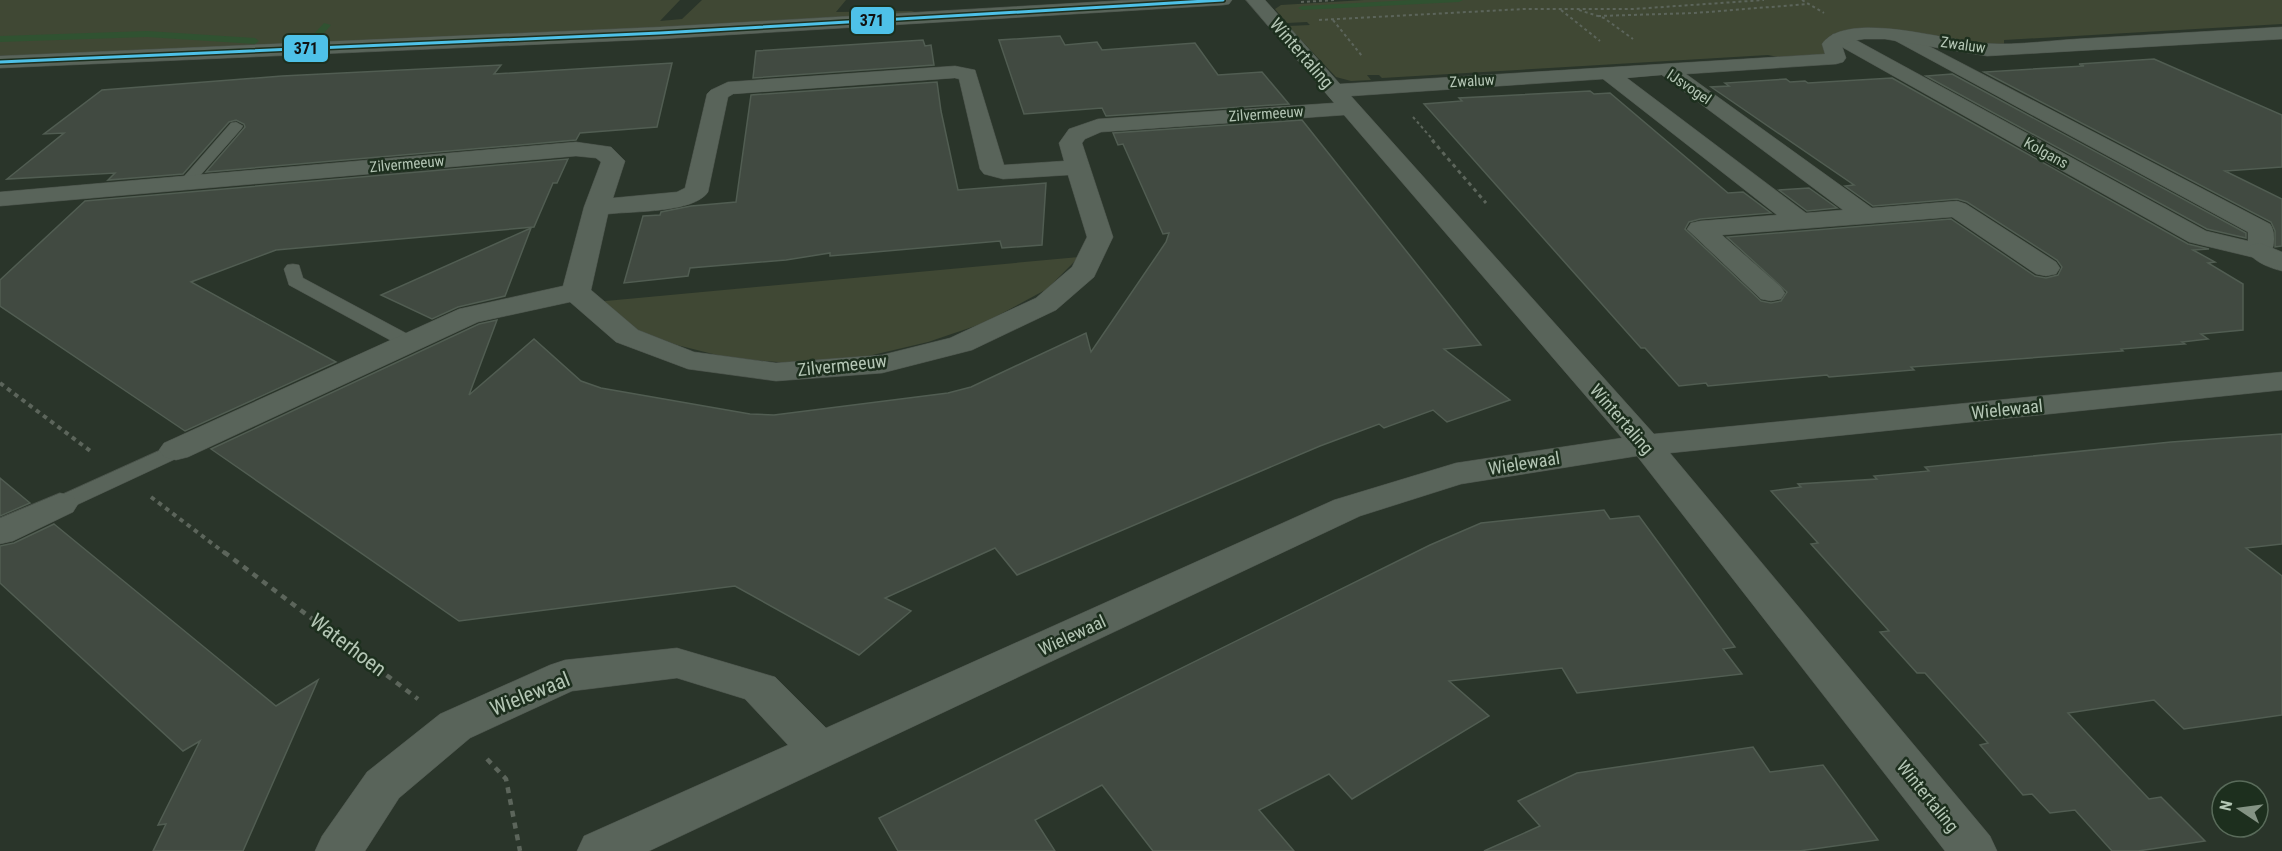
<svg xmlns="http://www.w3.org/2000/svg" width="2282" height="851" viewBox="0 0 2282 851" font-family="'Roboto Condensed',sans-serif">
	<style>
		.green { fill: #404834 }
		.lines { fill: none; stroke-linecap: round; stroke-linejoin: round }
		.stream { fill: #305231; fill-rule: evenodd }
		.building { fill: #414a41; stroke: #515d52; stroke-width: 1.5 }
		.service-casing { stroke: #495149; stroke-width: 1 }
		.pedestrian-casing { stroke: #495149; stroke-width: 1 }
		.minor-casing { stroke: #495149; stroke-width: 1 }
		.tertiary-casing { stroke: #495149; stroke-width: 1 }
		.path-far3 { stroke: #5c655b; stroke-width: 2; stroke-dasharray: 3 3; stroke-linecap: butt }
		.path-far2 { stroke: #5c655b; stroke-width: 3; stroke-dasharray: 4 4; stroke-linecap: butt }
		.path-far1 { stroke: #5c655b; stroke-width: 4; stroke-dasharray: 4.5 4.5; stroke-linecap: butt }
		.path { stroke: #5c655b; stroke-width: 4.5; stroke-dasharray: 6 6; stroke-linecap: butt }
		.service { fill: #59645a; fill-rule: evenodd }
		.pedestrian { fill: #59645a; fill-rule: evenodd }
		.minor { fill: #59645a; fill-rule: evenodd }
		.tertiary { fill: #59645a; fill-rule: evenodd }
		.bus-1-casing { stroke: #1d2f1e; stroke-width: 6 }
		.bus-1 { stroke: #4ec1e8; stroke-width: 3 }
		.labels { text-anchor: middle; dominant-baseline: central; stroke-width: 5; stroke-linejoin: round; paint-order: stroke }
		.far-street-label { font-size: 15px; fill: #b4c6b5; stroke: #1d2f1e }
		.street-label { font-size: 18px; fill: #b4c6b5; stroke: #1d2f1e }
		.near-street-label { font-size: 21px; fill: #b4c6b5; stroke: #1d2f1e }
		.line-badge { stroke: #1d2f1e; stroke-width: 2 }
		.pale-badge-label { font-size: 16px; text-anchor: middle; font-weight: bold; fill: #111 }
	</style>
	<rect width="100%" height="100%" fill="#2a352a"/>
	<g class="green">
		<path d="M0 0H680L660 21 682 19 702 0H846L836 12 915 11 890 18 0 56Z"/>
		<path d="M1364 0H2282V24L2004 40V44L1973 46 1837 33 1826 39 1824 46 1826 55 1783 58 1768 55 1382 78 1379 75H1367L1371 80 1351 81 1336 77 1288 26 1310 25 1307 22 1287 23 1275 9 1281 5Z"/>
		<path d="M1079 257 1047 289 984 323 928 342 864 357 802 364 729 358 677 345 629 327 595 302Z"/>
	</g>
	<g class="lines">
		<g class="stream">
			<path d="M1411 0H1463L1459 2 1302 10 1298 8 1302 6Z"/>
			<path d="M324 23 331 25 318 40 285 43 281 40 285 37 312 36Z"/>
			<path d="M147 31 255 38 259 41 255 44 147 37 0 42V36Z"/>
		</g>
	</g>
	<g class="building">
		<path d="M1060 36 1065 45 1097 42 1102 50 1195 43 1218 75 1262 72 1289 104 1106 116 1102 108 1024 114 999 40Z"/>
		<path d="M923 40 925 46 931 45 934 65 753 78 756 51Z"/>
		<path d="M2154 59 2282 115V167L2225 171 2282 199V246L2275 247V231L2271 222 1984 72 2084 66 2079 64Z"/>
		<path d="M672 63 657 127 580 133 576 140 206 172 245 127 244 124 236 120 229 122 183 174 108 180 115 173 7 179 64 133 44 134 102 90 282 76 501 65 494 74Z"/>
		<path d="M1952 74 2246 233V238L2207 229 1926 76Z"/>
		<path d="M1892 78 2188 244 2209 249 2193 250 2215 262 2208 263 2243 284V330L2201 334 2208 339 2182 342 2185 344 2121 349 2123 351 1911 367 1914 370 1829 377 1827 375 1708 386 1706 383 1679 386 1645 348H1641L1424 104 1462 101 1459 98 1590 91 1594 94 1610 93 1728 193 1743 192 1771 213 1700 219 1689 222 1685 229 1761 301 1771 303 1781 301 1787 292 1727 237 1951 219 2035 276 2046 278 2058 275 2062 267 2057 260 1967 202 1957 199 1873 206 1845 186 1854 185 1711 87 1729 86 1725 83 1786 79 1790 82 1805 81 1808 83Z"/>
		<path d="M937 82 941 111 958 190 1046 183 1042 245 1002 248 1000 241 830 256V253L786 260 690 268 688 276 624 283 643 216 660 215 661 212 691 206 736 202 751 95Z"/>
		<path d="M1302 120 1481 345 1444 349 1510 400 1447 422 1433 410 1384 428 1379 424 1320 446 1017 575 995 548 885 598 911 611 859 655 735 586 459 621 211 449 479 324 497 320 469 395 534 339 581 381 601 388 750 414 774 415 948 393 971 387 1086 333 1091 352 1166 242 1169 233 1163 234 1123 144 1118 145 1113 133Z"/>
		<path d="M568 159 557 183H553L534 227 276 250 191 282 336 362 185 431 0 306V280L85 201Z"/>
		<path d="M1809 188 1837 208 1807 211 1779 190Z"/>
		<path d="M531 228 505 296 458 307 432 319 381 295Z"/>
		<path d="M2282 434V544L2246 548 2282 576V715L2184 729 2154 700 2068 713 2149 799 2161 797 2205 841 2138 851H2112L2075 810 2050 813 2032 794 2023 795 1980 745 1988 743 1925 673H1917L1880 632 1889 631 1811 544 1818 543 1771 491 1801 487 1798 484 1877 479 1874 476 1929 471 1925 467 2171 442Z"/>
		<path d="M0 478 30 503 0 516Z"/>
		<path d="M1604 510 1610 519 1639 516 1735 647 1723 649 1742 674 1577 693 1562 668 1449 681 1489 716 1352 799 1329 774 1259 810 1294 851H1153L1102 785 1035 820 1055 851H898L879 818 1430 545 1481 523Z"/>
		<path d="M54 524 276 706 318 680 243 851H153L166 824 158 825 200 741 183 751 0 583V546L14 543Z"/>
		<path d="M1753 747 1770 772 1823 765 1878 840 1799 851H1484L1540 826 1518 801 1577 773Z"/>
	</g>
	<g class="lines">
		<g class="service-casing">
			<g id="service">
				<path d="M236 122 243 126 241 129 190 187H180L177 184 180 181 231 123Z"/>
				<path d="M293 264 299 265 303 278 415 338 418 342 415 346H401L289 285 284 269 287 265Z"/>
				<path d="M176 443 184 445 187 450 184 455 68 509 60 511 52 509 49 504 52 499Z"/>
			</g>
		</g>
		<g class="pedestrian-casing">
			<path id="pedestrian" d="M1900 31 2270 224C2276 232 2275 248 2269 256L2260 259 2189 242 1833 42 1830 38 1833 34H1845L2206 231 2248 241V232L1894 40 1891 36 1894 32Z"/>
		</g>
		<g class="minor-casing">
			<g id="minor">
				<path d="M1246 0H1265L1340 84 1825 54 1822 44C1845 11 1938 38 1972 42 2006 47 2043 41 2077 39 2145 35 2214 31 2282 27V39L1987 56 1885 39H1864L1852 41 1842 46 1846 58 1843 62 1836 64 1686 74 1872 208 1957 201 1966 204 2056 262 2060 268 2056 274 2046 276 2036 274 1952 217 1722 235 1781 287 1785 293 1781 299 1771 301 1761 299 1687 229 1691 223 1700 221 1777 215 1603 79 1351 96 1654 434 2282 372V390L1670 453 1990 836 1997 851H1945L1637 456 1461 484 1360 516 649 851H577L584 836 788 745 745 699 677 678 572 691 470 738 399 798 365 851H315L322 836 367 772 440 714 550 665 565 660 677 648 775 677 826 728 1334 500 1456 463 1622 438 1344 115 1101 132 1085 139 1082 143 1113 237 1094 277 1056 310 972 350 882 373 776 381 688 369 616 342 570 302 478 322 188 457 176 460 164 457 159 450 164 443 459 309 563 286 584 207 601 162 596 158 576 156 0 206V192L576 142 611 147 625 161 613 198 677 192 685 188 707 94 711 90 728 82 955 66 975 70 1004 165 1064 161 1059 143 1069 129 1098 119 1334 103ZM1662 75 1843 210 1806 213 1627 78ZM955 78 959 79 980 169 984 174 1003 179 1068 175 1087 237 1072 267 1036 298 950 338 882 355 776 363 694 352 638 330 591 290 608 214C633 211 694 213 708 192L728 97 733 94Z"/>
				<path d="M2260 243 2282 252V271C2270 268 2254 262 2247 251L2251 245Z"/>
				<path d="M60 493 73 496 78 504 73 512 13 541 0 544V518Z"/>
			</g>
		</g>
		<g class="tertiary-casing">
			<path id="tertiary" d="M1131 0H1232L1229 4 1223 5 660 39 0 68V56L660 27Z"/>
		</g>
		<g class="path-far3">
			<path d="M1802 0 1824 13"/>
			<path d="M1301 2 1336 0"/>
			<path d="M1561 10 1600 41"/>
			<path d="M1579 10 1604 18 1633 39"/>
			<path d="M1598 16 1695 13 1808 4"/>
			<path d="M1319 20 1524 9H1634L1764 0"/>
			<path d="M1333 20 1362 56"/>
			<path d="M1413 117 1434 141"/>
		</g>
		<path class="path-far2" d="M1432 140 1486 203"/>
		<g class="path-far1">
			<path d="M0 383 93 453"/>
			<path d="M151 497 226 554"/>
		</g>
		<g class="path">
			<path d="M224 552 418 699"/>
			<path d="M487 759 506 779 520 851"/>
		</g>
		<use href="#service" class="service"/>
		<use href="#pedestrian" class="pedestrian"/>
		<use href="#minor" class="minor"/>
		<use href="#tertiary" class="tertiary"/>
		<g class="bus-1-casing">
			<path id="bus-1" d="M0 62 660 33 1223 0"/>
		</g>
		<use href="#bus-1" class="bus-1"/>
	</g>
	<g class="labels">
		<g class="far-street-label">
			<text transform="translate(1963 45) rotate(8)">Zwaluw</text>
			<text transform="translate(1472 81) rotate(-3)">Zwaluw</text>
			<text transform="translate(1689 87) rotate(34)">IJsvogel</text>
			<text transform="translate(1266 114) rotate(-4)">Zilvermeeuw</text>
			<text transform="translate(2046 153) rotate(29)">Kolgans</text>
			<text transform="translate(407 164) rotate(-5)">Zilvermeeuw</text>
		</g>
		<g class="street-label">
			<text transform="translate(1302 53) rotate(49)">Wintertaling</text>
			<text transform="translate(842 365) rotate(-6)">Zilvermeeuw</text>
			<text transform="translate(2007 409) rotate(-6)">Wielewaal</text>
			<text transform="translate(1622 419) rotate(49)">Wintertaling</text>
			<text transform="translate(1524 463) rotate(-9)">Wielewaal</text>
			<text transform="translate(1072 635) rotate(-25)">Wielewaal</text>
			<text transform="translate(1928 796) rotate(51)">Wintertaling</text>
		</g>
		<g class="near-street-label">
			<text transform="translate(348 645) rotate(37)">Waterhoen</text>
			<text transform="translate(530 694) rotate(-22)">Wielewaal</text>
		</g>
	</g>
	<g class="line-badge">
		<rect x="850" y="6" width="45" height="29" rx="6" fill="#4ec1e8"/>
		<rect x="283" y="34" width="46" height="29" rx="6" fill="#4ec1e8"/>
	</g>
	<g class="pale-badge-label">
		<text x="872" y="26">371</text>
		<text x="306" y="54">371</text>
	</g>
	<g transform="translate(2240 809) rotate(283)"><circle r="28" fill="#1d2f1e" stroke="#596b5a" stroke-width="1.5"/>
	<path d="M0-4.5L10 22L0 15L-10 22Z" fill="#849384"/>
	<text y="-9" font-size="16" font-weight="bold" text-anchor="middle" fill="#b4c6b5">N</text>
	</g>
</svg>
